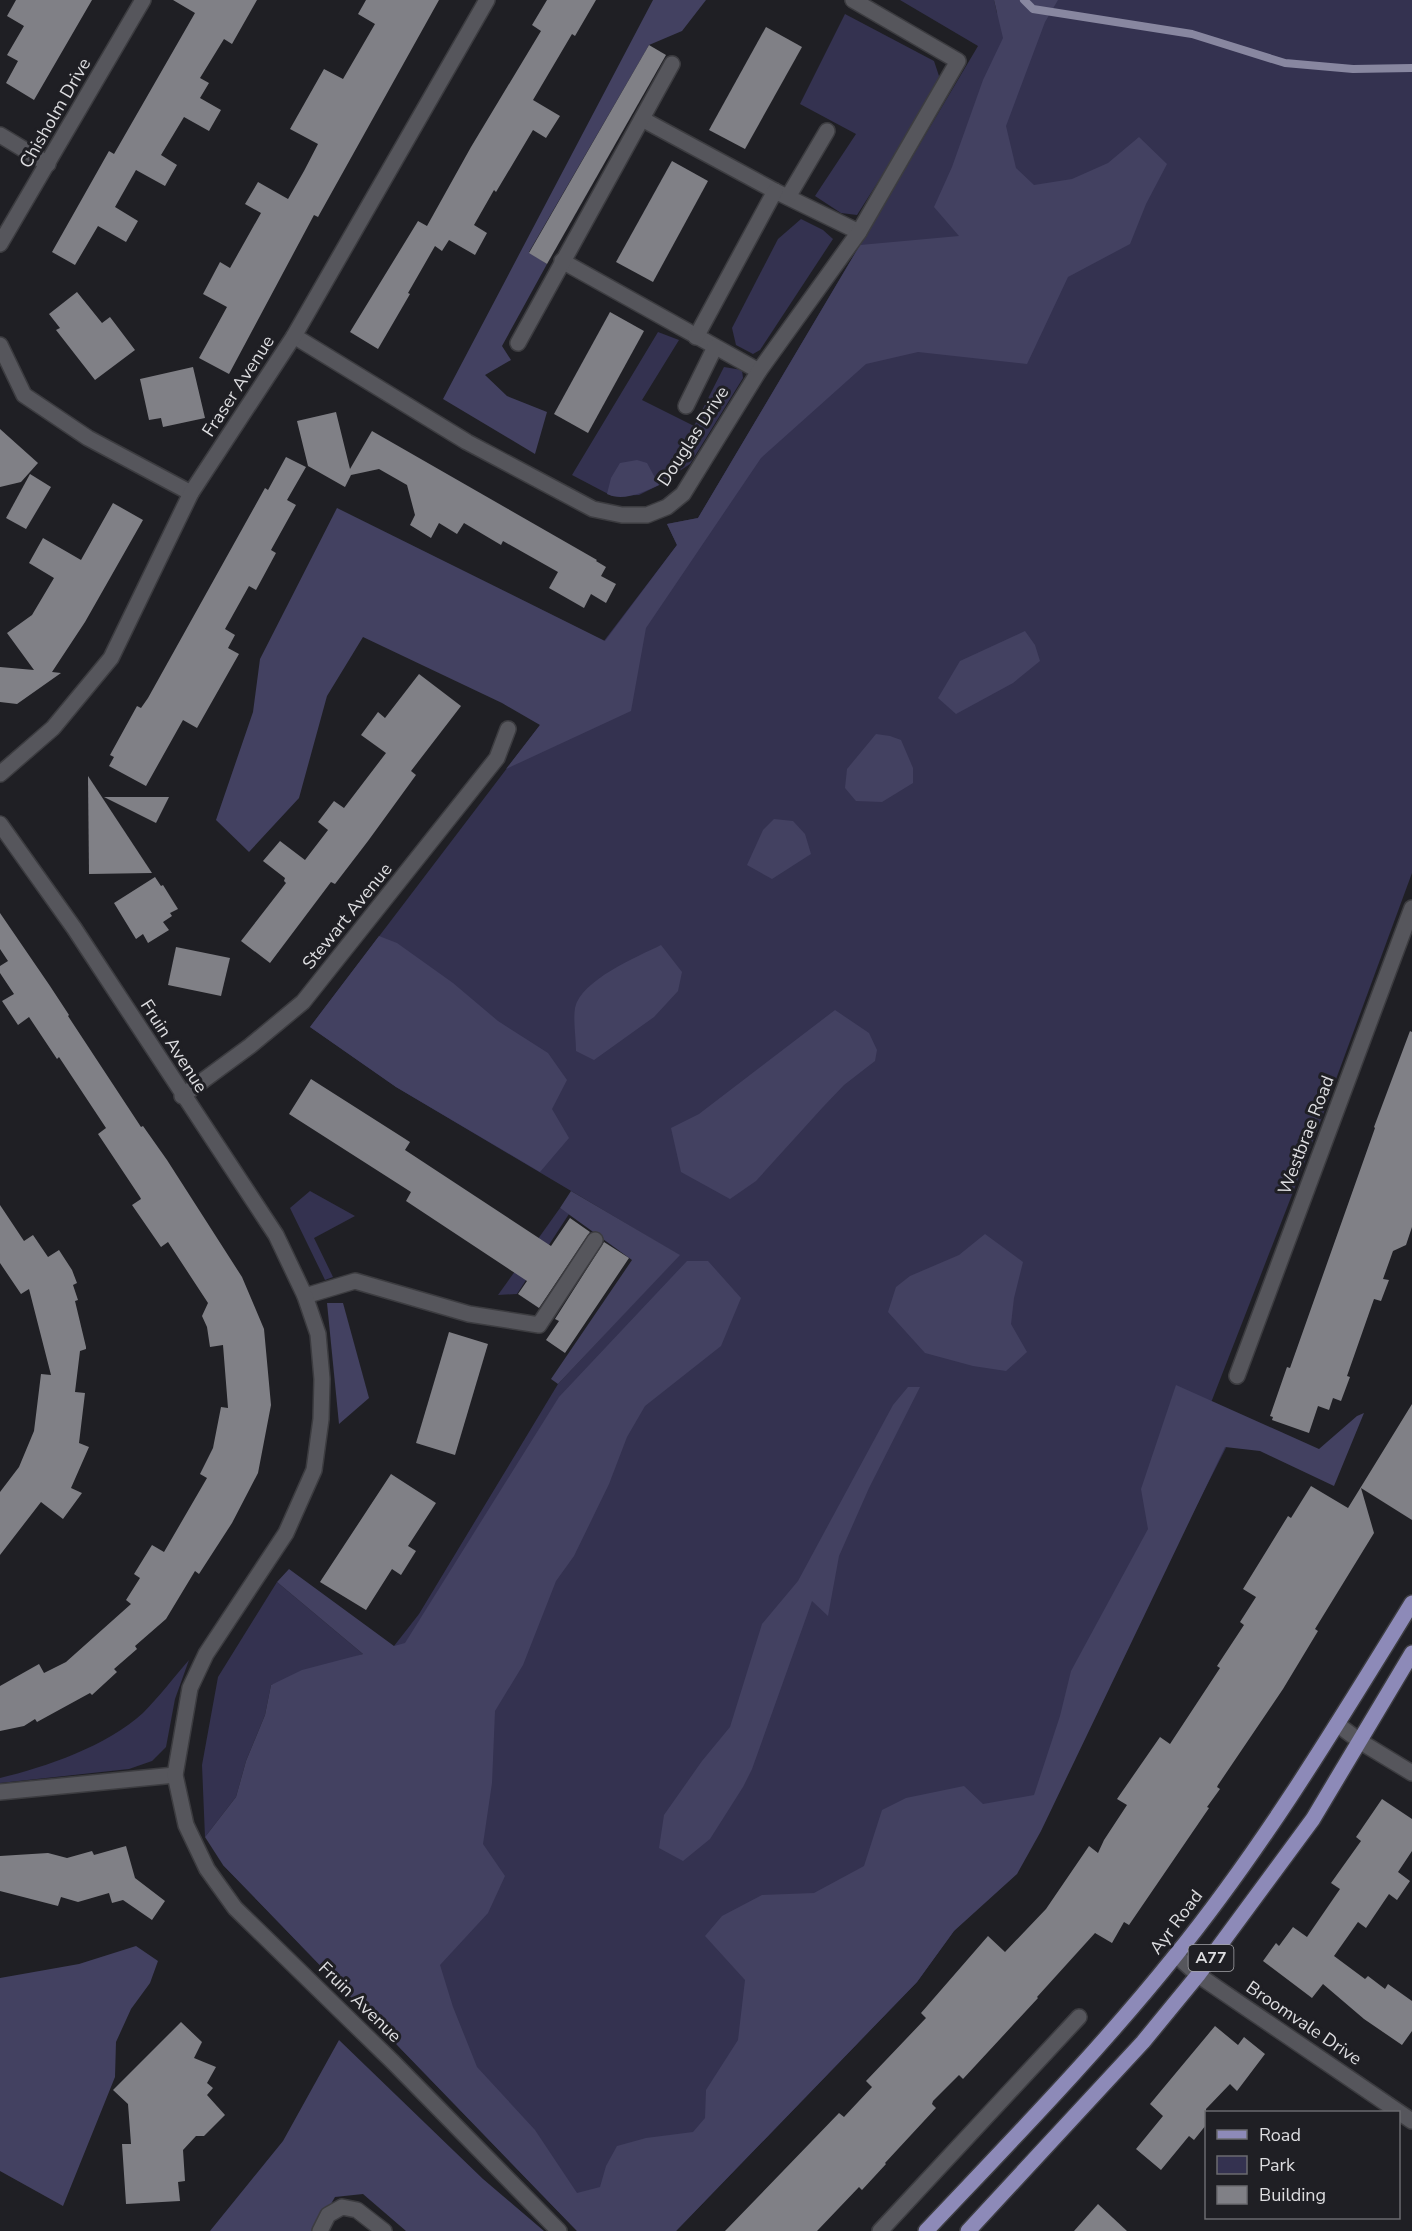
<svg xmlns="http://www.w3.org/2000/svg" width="1412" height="2231" viewBox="0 0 1412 2231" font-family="'Nunito Sans',sans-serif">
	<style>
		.green { fill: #343250 }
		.forest { fill: #434161 }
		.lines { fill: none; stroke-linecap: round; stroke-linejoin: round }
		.stream { stroke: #8887a0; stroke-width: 8 }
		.building { fill: #808086 }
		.street-casing { stroke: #3c3c40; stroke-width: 18 }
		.secondary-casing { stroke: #3c3c40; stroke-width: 18 }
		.primary-casing { stroke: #3c3c40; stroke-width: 18 }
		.street { stroke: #56565c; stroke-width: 15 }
		.secondary { stroke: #56565c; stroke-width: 15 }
		.primary { stroke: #8d8ab8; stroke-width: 15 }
		.labels { text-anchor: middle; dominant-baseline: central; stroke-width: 6; stroke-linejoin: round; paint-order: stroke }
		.shield { fill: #1f1f24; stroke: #a4a4a8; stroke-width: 1.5 }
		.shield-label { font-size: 16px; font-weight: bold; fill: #dddde0 }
		.street-label { font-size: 18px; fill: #dddde0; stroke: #1f1f24 }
	</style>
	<rect width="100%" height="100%" fill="#1f1f24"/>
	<g class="green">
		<path d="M900 0H994L997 13 1005 0H1412V873L1318 1128 1207 1413 1236 1428 1044 1806 917 1982 676 2231H577L223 1865 419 1614 558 1384 679 1255 396 1087 310 1027 677 545 667 524 698 518 978 46Z"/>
		<path d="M845 14 934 61 940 79 928 103 857 215 841 213 815 196 856 134 800 104Z"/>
		<path d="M801 219 823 230 833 239 760 350 753 354 736 345 732 328 778 239Z"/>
		<path d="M658 332 679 340 642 400 694 426 724 367 742 370 743 378 690 464 659 485 639 495 612 496 572 475Z"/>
		<path d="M310 1191 355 1216 314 1238 333 1277 325 1280 290 1208Z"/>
		<path d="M560 1208 569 1214 517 1294 498 1295Z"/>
		<path d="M277 1582 363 1654 271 1685 265 1715 246 1761 236 1797 205 1837 202 1765 218 1677Z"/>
		<path d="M189 1660 175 1699 166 1747 152 1761 129 1769 0 1783V1778C46 1767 107 1746 143 1713 159 1697 174 1677 189 1660Z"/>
	</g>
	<g class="forest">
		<path d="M653 0H706L682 31 649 45 529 252 547 264 502 346 511 360 485 375 507 396 547 412 535 454 443 399Z"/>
		<path d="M994 0H1058L1045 22 1006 126 1016 168 1034 185 1072 179 1108 163 1139 137 1167 164 1146 204 1130 244 1068 277 1027 364 918 352 866 364 761 458 646 628 631 711 506 769 540 725 502 703 363 637 327 696 299 798 249 852 216 820 253 712 260 659 337 508 605 641 677 545 667 524 698 518 860 245 959 236 934 207 952 167 983 80 1003 38Z"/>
		<path d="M637 460 647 463 659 485C644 492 623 502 607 494L611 478 620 463Z"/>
		<path d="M1025 631 1035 645 1040 661 1013 683 956 714 938 698 960 661Z"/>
		<path d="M876 734 890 736 901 740 913 768V783L882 802 856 801 845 788 847 769Z"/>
		<path d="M774 819 793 821 805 834 811 854 772 879 747 865 763 830Z"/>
		<path d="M379 936 397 943 453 983 498 1021 548 1053 567 1080 552 1109 569 1138 540 1172 396 1087 310 1027Z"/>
		<path d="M661 945 682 972 678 991 654 1017 594 1060 576 1051C576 1037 573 1021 575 1008 581 980 637 957 661 945Z"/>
		<path d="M835 1010 869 1033 877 1050 875 1061 844 1085 823 1107 756 1181 730 1199 681 1172 671 1128 699 1114Z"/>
		<path d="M571 1191 680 1255 558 1384 551 1379 632 1260 560 1208Z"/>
		<path d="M985 1234 1023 1262 1014 1298 1011 1324 1027 1352 1006 1371 973 1366 925 1353 888 1312 896 1287 910 1276 959 1255Z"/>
		<path d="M687 1261H708L741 1298 721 1346 645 1406 627 1437 609 1484 574 1556 556 1581 523 1665 495 1711 492 1783 483 1844 505 1876 488 1913 440 1965 453 2007 477 2067 535 2130 577 2193 600 2187 606 2166 617 2146 646 2138 693 2132 705 2118 706 2090 738 2040 745 1980 705 1936 722 1916 762 1895 814 1893 864 1866 882 1810 906 1798 964 1786 983 1804 1034 1795 1060 1716 1071 1671 1148 1529 1141 1489 1176 1385 1319 1449 1357 1416 1364 1413 1334 1486 1260 1451 1225 1447 1041 1831 1017 1874 954 1931 917 1982 676 2231H577L223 1865 205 1837 236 1797 246 1761 265 1715 271 1685 302 1670 363 1654 277 1582 289 1569 394 1646 405 1643 559 1397Z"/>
		<path d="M327 1303H343L369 1398 339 1424Z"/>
		<path d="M908 1387H920L869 1488 839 1556 828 1616 812 1601 752 1769 743 1787 710 1839 683 1861 659 1848 664 1815 702 1761 730 1727 762 1624 798 1581 893 1405Z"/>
		<path d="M136 1946 158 1961 150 1983 131 2009 116 2042 115 2077 63 2206 0 2171V1978L79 1964Z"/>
		<path d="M339 2040 483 2179 544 2231H406L363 2194 335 2197 315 2231H210L283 2141Z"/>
	</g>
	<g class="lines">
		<path class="stream" d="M1024 0 1033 9 1192 34 1285 63 1353 69 1412 68"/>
	</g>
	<g class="building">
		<path d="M16 0H92L34 100 6 83 18 61 7 55 24 26 7 16Z"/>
		<path d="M173 0H257L232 44 224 39 200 78 209 83 200 98 221 110 209 131 184 117 161 155 177 165 165 186 136 170 115 207 138 221 126 242 98 226 75 265 52 252 109 151 114 154 195 13Z"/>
		<path d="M366 0H439L318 217 314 215 229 374 199 358 227 307 203 294 220 262 230 268 261 213 245 204 258 182 288 199 304 171 318 144 290 129 324 69 343 79 375 24 358 14Z"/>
		<path d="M547 0H596L575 36 572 34 533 100 560 116 546 138 533 130 496 192 494 190 474 225 487 233 475 255 449 240 442 251 435 246 408 293 410 294 378 349 350 332 418 221 427 226 471 147 541 31 532 25Z"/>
		<path d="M766 27 802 47 745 149 709 130Z"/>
		<path d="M649 45 666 55 547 264 529 253Z"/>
		<path d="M672 161 708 181 653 282 616 262Z"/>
		<path d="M77 292 102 323 110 317 135 350 95 380 56 330 60 328 49 314Z"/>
		<path d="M610 312 644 331 588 433 554 414Z"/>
		<path d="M193 367 205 418 163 427 161 418 149 420 140 379Z"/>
		<path d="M336 412 350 469 372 431 597 560 596 561 606 567 601 576 616 584 606 603 591 594 584 608 549 588 558 572 503 541 501 545 464 523 457 534 439 523 431 538 410 525 415 515 407 485 379 469 351 475 345 487 308 466 297 421Z"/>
		<path d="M0 429 38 463 21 482 0 487Z"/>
		<path d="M286 457 306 467 287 500 296 505 271 550 276 553 256 590 249 586 225 629 235 635 228 648 239 654 197 728 183 720 146 786 109 766 114 757 110 755 137 706 141 708 148 698 265 488 268 490Z"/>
		<path d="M30 474 51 487 26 529 6 518Z"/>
		<path d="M113 503 143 520 85 622 52 672 61 673 17 704 0 702V667L34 670 7 633 32 615 54 578 29 563 43 538 81 560Z"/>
		<path d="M419 674 461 706 411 771 416 775 368 841 335 884 331 882 270 963 241 941 286 883 284 881 285 878 263 861 280 841 305 860 328 830 318 822 334 801 344 808 386 753 361 735 378 712 385 718Z"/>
		<path d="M88 776 152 873 89 874Z"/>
		<path d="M104 797H169L156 823Z"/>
		<path d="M155 877 161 886 163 885 178 909 170 913 172 916 163 922 169 930 148 943 143 934 136 939 114 903Z"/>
		<path d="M0 913 50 986 69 1015 68 1016 141 1127 143 1126 167 1160 242 1277 264 1329 271 1405 258 1473 232 1523 199 1574 195 1571 166 1619 135 1646 137 1649 114 1669 117 1672 92 1695 90 1693 37 1722 35 1719 24 1726 0 1731V1686L39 1664 44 1673 66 1662 131 1604 126 1600 140 1578 134 1574 152 1545 164 1552 207 1478 200 1474 213 1448 221 1407 228 1408 223 1345 210 1347 207 1327 202 1316 208 1303 168 1242 161 1247 132 1205 141 1199 140 1197 98 1134 106 1128 59 1057 57 1059 29 1017 18 1025 2 1001 14 994 0 973V966L8 961 0 949Z"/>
		<path d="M176 947 230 958 221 996 168 985Z"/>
		<path d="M1410 1031 1412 1032V1227L1406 1245 1393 1251 1383 1279 1389 1280 1381 1301 1374 1299 1347 1376 1350 1377 1341 1401 1333 1398 1329 1410 1318 1406 1309 1433 1272 1420 1273 1417 1270 1416 1287 1367 1290 1368 1375 1128 1374 1127Z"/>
		<path d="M311 1079 410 1142 405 1150 551 1246 570 1218 590 1232 539 1308 518 1294 527 1281 406 1201 411 1192 289 1114Z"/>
		<path d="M0 1205 24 1241 33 1235 48 1257 59 1250 72 1270 77 1283 73 1285 78 1300 75 1301 86 1347V1349L80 1351 75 1392 85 1393 79 1443 89 1447 71 1488 82 1493 63 1519 41 1502 0 1555V1492L19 1467 34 1431 41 1374 51 1375 29 1289 21 1294 0 1263Z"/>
		<path d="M604 1242 629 1258 565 1353 546 1340 559 1321 555 1319Z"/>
		<path d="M449 1332 488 1344 455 1455 416 1443Z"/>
		<path d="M1412 1404V1520L1361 1488 1374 1533 1315 1629 1318 1631 1283 1689 1218 1785 1217 1787 1220 1789 1207 1807 1209 1808 1129 1925 1124 1922 1112 1943 1095 1933 1037 1997 1038 1998 963 2079 959 2075 933 2101 932 2104 936 2108 885 2163 886 2164 862 2190 859 2187 817 2231H725L839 2113 844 2117 872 2087 866 2081 926 2018 921 2013 988 1936 1005 1952 1046 1909 1089 1846 1098 1853 1104 1840 1127 1805 1117 1799 1160 1737 1170 1744 1220 1668 1217 1666 1244 1625 1240 1622 1256 1597 1243 1589 1288 1516 1291 1518 1311 1486 1348 1508Z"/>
		<path d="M391 1474 436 1503 408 1546 416 1551 401 1575 392 1569 366 1610 320 1582Z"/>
		<path d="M1382 1799 1412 1819V1851L1398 1872 1410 1881 1397 1900 1389 1894 1366 1928 1358 1922 1334 1956 1365 1979 1368 1976 1385 1989 1388 1984 1412 2001V2031L1402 2045 1364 2019 1323 1984 1312 1998 1263 1961 1276 1943 1279 1946 1293 1927 1307 1937 1340 1889 1331 1883 1361 1841 1356 1837Z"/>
		<path d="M126 1846 135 1878 165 1901 152 1920 123 1900 112 1903 109 1893 78 1902 61 1897 58 1906 0 1891V1856L48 1853 67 1858 92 1851 94 1855Z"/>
		<path d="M181 2022 202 2042 194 2058 216 2067 207 2083 213 2088 207 2095 225 2115 204 2136H196L183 2150 185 2181 178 2182 180 2201 126 2204 122 2144H131L128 2104 113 2090Z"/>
		<path d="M1215 2026 1238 2045 1244 2037 1265 2054 1237 2091 1230 2084 1206 2109V2125L1194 2140 1189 2136 1161 2170 1136 2149 1163 2116 1150 2104Z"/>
		<path d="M1098 2204 1127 2231H1074Z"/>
	</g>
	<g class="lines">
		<g class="street-casing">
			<g id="street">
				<path d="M642 119 775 191 859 232"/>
				<path d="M0 135 48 164"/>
				<path d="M788 197 827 131"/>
				<path d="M0 244 143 0"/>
				<path d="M562 261 759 371"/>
				<path d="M294 336 467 442 593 509 622 515H647L667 507 683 494 759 371 859 232 958 61 853 0"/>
				<path d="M696 337 775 191"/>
				<path d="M518 343 672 64"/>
				<path d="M0 345 24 395 88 438 191 493"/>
				<path d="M686 406 715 347"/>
				<path d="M0 774 53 728 111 658 191 493 294 336 487 0"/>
				<path d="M182 1096 250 1046 303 1002 497 758 508 729"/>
				<path d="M305 1296 355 1281 469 1314 539 1325 595 1240"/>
				<path d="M1237 1376 1412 908"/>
				<path d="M1337 1724 1361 1742 1412 1773"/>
				<path d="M0 1792 175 1775"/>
				<path d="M320 2231 328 2215 342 2207 357 2210 384 2231"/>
				<path d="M880 2231 1079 2017"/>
			</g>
		</g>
		<g class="secondary-casing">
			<g id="secondary">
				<path d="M0 824 74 928 276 1235 305 1296 318 1334 322 1379 321 1419 314 1470 286 1533 206 1654 190 1688 175 1775 186 1825 207 1869 235 1908 393 2062 559 2231"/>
				<path d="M1176 1955 1198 1975 1412 2121"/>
			</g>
		</g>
		<g class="primary-casing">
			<g id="primary">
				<path d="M926 2231C1011 2141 1098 2052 1175 1956 1264 1846 1338 1723 1412 1603"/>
				<path d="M968 2231 1143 2042 1198 1975 1313 1819 1412 1653"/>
			</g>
		</g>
		<use href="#street" class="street"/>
		<use href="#secondary" class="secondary"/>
		<use href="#primary" class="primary"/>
	</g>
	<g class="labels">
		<rect class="shield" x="1188.5" y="1945" width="45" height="26" rx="4.5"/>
		<g class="shield-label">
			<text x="1211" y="1958">A77</text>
		</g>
		<g class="street-label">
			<text transform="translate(55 113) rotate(-60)">Chisholm Drive</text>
			<text transform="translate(238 386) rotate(-57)">Fraser Avenue</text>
			<text transform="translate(693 436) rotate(-57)">Douglas Drive</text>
			<text transform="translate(347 916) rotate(-51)">Stewart Avenue</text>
			<text transform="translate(174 1046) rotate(57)">Fruin Avenue</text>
			<text transform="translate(1306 1135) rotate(-69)">Westbrae Road</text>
			<text transform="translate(1176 1922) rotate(-53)">Ayr Road</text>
			<text transform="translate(360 2002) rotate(44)">Fruin Avenue</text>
			<text transform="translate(1304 2023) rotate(34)">Broomvale Drive</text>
		</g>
	</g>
	<rect x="1205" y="2111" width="195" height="108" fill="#1f1f24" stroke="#6b6b6f" stroke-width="1.5"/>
	<rect x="1217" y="2130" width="30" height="9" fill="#8d8ab8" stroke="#6b6b6f" stroke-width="1.5"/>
	<text x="1259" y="2141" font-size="18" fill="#dddde0">Road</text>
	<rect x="1217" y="2156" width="30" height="18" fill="#343250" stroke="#6b6b6f" stroke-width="1.5"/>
	<text x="1259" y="2171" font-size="18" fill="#dddde0">Park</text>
	<rect x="1217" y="2186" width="30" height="18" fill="#808086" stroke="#6b6b6f" stroke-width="1.5"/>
	<text x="1259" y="2201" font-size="18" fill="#dddde0">Building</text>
</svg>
